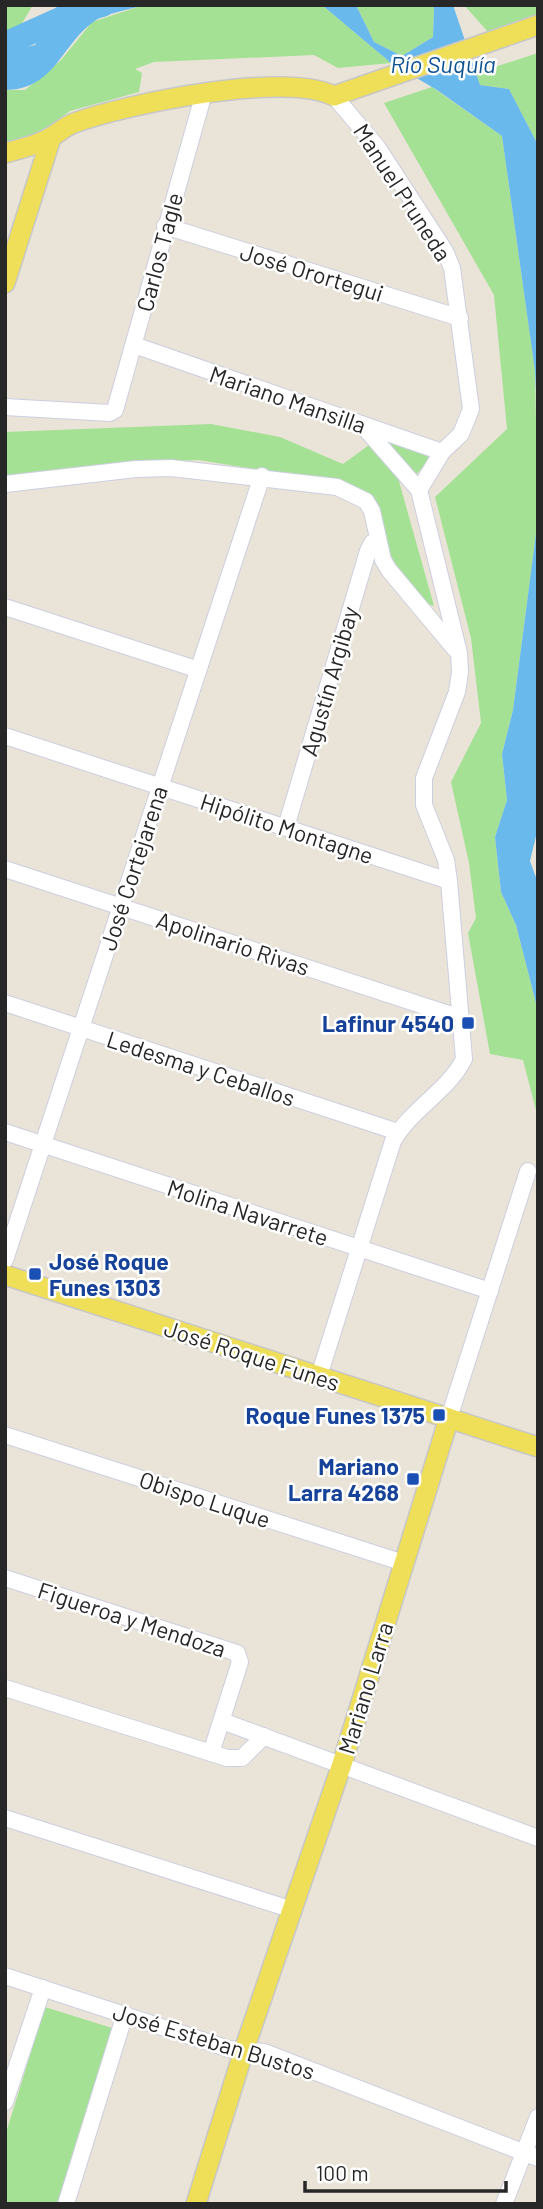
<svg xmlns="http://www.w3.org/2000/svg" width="543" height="2209" viewBox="0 0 543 2209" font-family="Barlow,sans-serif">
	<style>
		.green { fill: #a4e194 }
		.water { fill: #6ab9ed }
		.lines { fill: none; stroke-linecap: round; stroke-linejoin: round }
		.river { stroke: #6ab9ed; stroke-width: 24 }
		.minor-casing { stroke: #cdcee0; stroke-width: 18 }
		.major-casing { stroke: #c7c7c7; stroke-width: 22 }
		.minor { stroke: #fff; stroke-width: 16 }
		.major { stroke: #efdf58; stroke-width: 19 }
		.transit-dot { fill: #1a4fb4; stroke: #fff; stroke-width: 2.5 }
		.labels { text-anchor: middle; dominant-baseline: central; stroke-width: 5; stroke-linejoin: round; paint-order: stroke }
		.street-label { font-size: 23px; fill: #272727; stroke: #fff }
		.transit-label { font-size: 23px; font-weight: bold; fill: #164399; stroke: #fff; text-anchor: end }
		.water-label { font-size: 24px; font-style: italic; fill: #0e5493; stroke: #fff }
	</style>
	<rect width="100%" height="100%" fill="#eae4d8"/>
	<g class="green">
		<path d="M5 5H33L13 38 5 39Z"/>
		<path d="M144 5H322L391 63 338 68 314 55 154 62 135 69 142 73 139 92 70 111 41 133 5 147V90H25L61 60 92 22Z"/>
		<path d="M356 5H430L434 8 433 37 402 56 374 42Z"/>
		<path d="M464 5H538V16L488 32Z"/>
		<path d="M538 53V145L509 89 480 85 476 73Z"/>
		<path d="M432 87 502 136 535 371 538 518 513 710 502 754 507 800 495 837 501 892 516 925 538 1011V1118L523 1060 490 1054 468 933 476 918 469 863 451 782 481 723 471 638 435 497 507 429 494 295 384 103Z"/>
		<path d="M211 424 280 437 343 464 376 440 395 467 434 606 422 602 402 578 390 554 381 517 341 483 198 460 108 464 5 479V432Z"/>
		<path d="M375 433 434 455 412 479Z"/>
		<path d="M45 2007 112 2028 58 2204H5V2136Z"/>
	</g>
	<g class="water">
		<path d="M58 5H144C129 10 104 13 92 23 61 46 54 90 5 90V52L35 45Z"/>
		<path d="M322 5H356L374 42 402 56 433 37 434 8 430 5H453L480 85 509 89 538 145V434L535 371 502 136 437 90 391 63Z"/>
		<path d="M538 518V828L530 861 538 883V1011L516 925 501 892 495 837 507 800 502 754 513 710Z"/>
	</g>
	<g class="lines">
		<path class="river" d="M5 44 80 10 102 5"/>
		<g class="minor-casing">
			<g id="minor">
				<path d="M334 96 378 148 445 251 452 268 471 409 461 434 442 452 419 490"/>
				<path d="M165 226 460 318"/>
				<path d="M134 345 442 452"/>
				<path d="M5 407 110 413 115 410 204 93"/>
				<path d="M363 426 419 490"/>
				<path d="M5 484 136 469 171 468 337 487 366 501 372 511 383 560 389 570 455 649"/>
				<path d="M5 607 196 669"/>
				<path d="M5 736 449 881"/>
				<path d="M286 827 368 551 372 543 378 539"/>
				<path d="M5 869 461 1018"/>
				<path d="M5 1003 398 1132"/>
				<path d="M5 1132 490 1291"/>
				<path d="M5 1260 262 476"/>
				<path d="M319 1376 393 1141C411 1109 448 1091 464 1059L449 881 446 860 424 805V778L457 692 460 672 459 653 419 490"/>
				<path d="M449 1418 528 1171"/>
				<path d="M5 1435 404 1563"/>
				<path d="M5 1578 237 1653 240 1662 211 1753"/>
				<path d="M5 1688 227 1758H242L264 1736"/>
				<path d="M222 1721 538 1838"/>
				<path d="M5 1818 293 1910"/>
				<path d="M5 1976 229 2049 264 2052 538 2158"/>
				<path d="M5 2102 43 1988"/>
				<path d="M66 2204 125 2014"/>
				<path d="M504 2204 538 2117"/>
			</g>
		</g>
		<g class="major-casing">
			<g id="major">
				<path d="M5 153C20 149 38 145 51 137 59 133 65 126 74 123 126 104 285 71 334 96L538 25"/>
				<path d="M5 283 51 138"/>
				<path d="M5 1275 538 1447"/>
				<path d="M196 2204 244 2050 342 1764 449 1418"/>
			</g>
		</g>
		<use href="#minor" class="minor"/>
		<use href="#major" class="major"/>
	</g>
	<g class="transit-dot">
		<rect x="461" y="1016" width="14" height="14" rx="3.5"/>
		<rect x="28" y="1267" width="14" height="14" rx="3.5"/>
		<rect x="432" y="1408" width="14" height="14" rx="3.5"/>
		<rect x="406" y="1472" width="14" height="14" rx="3.5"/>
	</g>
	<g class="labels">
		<g class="street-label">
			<text transform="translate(403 192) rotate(57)">Manuel Pruneda</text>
			<text transform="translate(159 252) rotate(-75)">Carlos Tagle</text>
			<text transform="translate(312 272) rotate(17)">José Orortegui</text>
			<text transform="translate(288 399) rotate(19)">Mariano Mansilla</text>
			<text transform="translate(329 681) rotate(-74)">Agustín Argibay</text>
			<text transform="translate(287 828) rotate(18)">Hipólito Montagne</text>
			<text transform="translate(133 868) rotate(-72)">José Cortejarena</text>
			<text transform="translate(233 943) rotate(18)">Apolinario Rivas</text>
			<text transform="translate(201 1068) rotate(18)">Ledesma y Ceballos</text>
			<text transform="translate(248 1212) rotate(18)">Molina Navarrete</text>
			<text transform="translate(252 1355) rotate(18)">José Roque Funes</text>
			<text transform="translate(205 1499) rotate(18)">Obispo Luque</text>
			<text transform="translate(132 1619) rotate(18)">Figueroa y Mendoza</text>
			<text transform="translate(365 1688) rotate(-73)">Mariano Larra</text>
			<text transform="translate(214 2041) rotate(17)">José Esteban Bustos</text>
		</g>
		<g class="transit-label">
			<text x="454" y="1023">Lafinur 4540</text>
			<text x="49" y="1261" text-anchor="start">José Roque<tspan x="49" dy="26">Funes 1303</tspan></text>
			<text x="425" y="1415">Roque Funes 1375</text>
			<text x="399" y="1466">Mariano<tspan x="399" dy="26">Larra 4268</tspan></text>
		</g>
		<g class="water-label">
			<text x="443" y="63">Río Suquía</text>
		</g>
	</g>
	<rect width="543" height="2209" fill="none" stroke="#272727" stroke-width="14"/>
	<path d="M305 2181v10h201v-10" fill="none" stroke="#272727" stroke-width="3.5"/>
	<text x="316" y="2181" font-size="21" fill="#272727" stroke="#ffffff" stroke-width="5" paint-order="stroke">100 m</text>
</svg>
